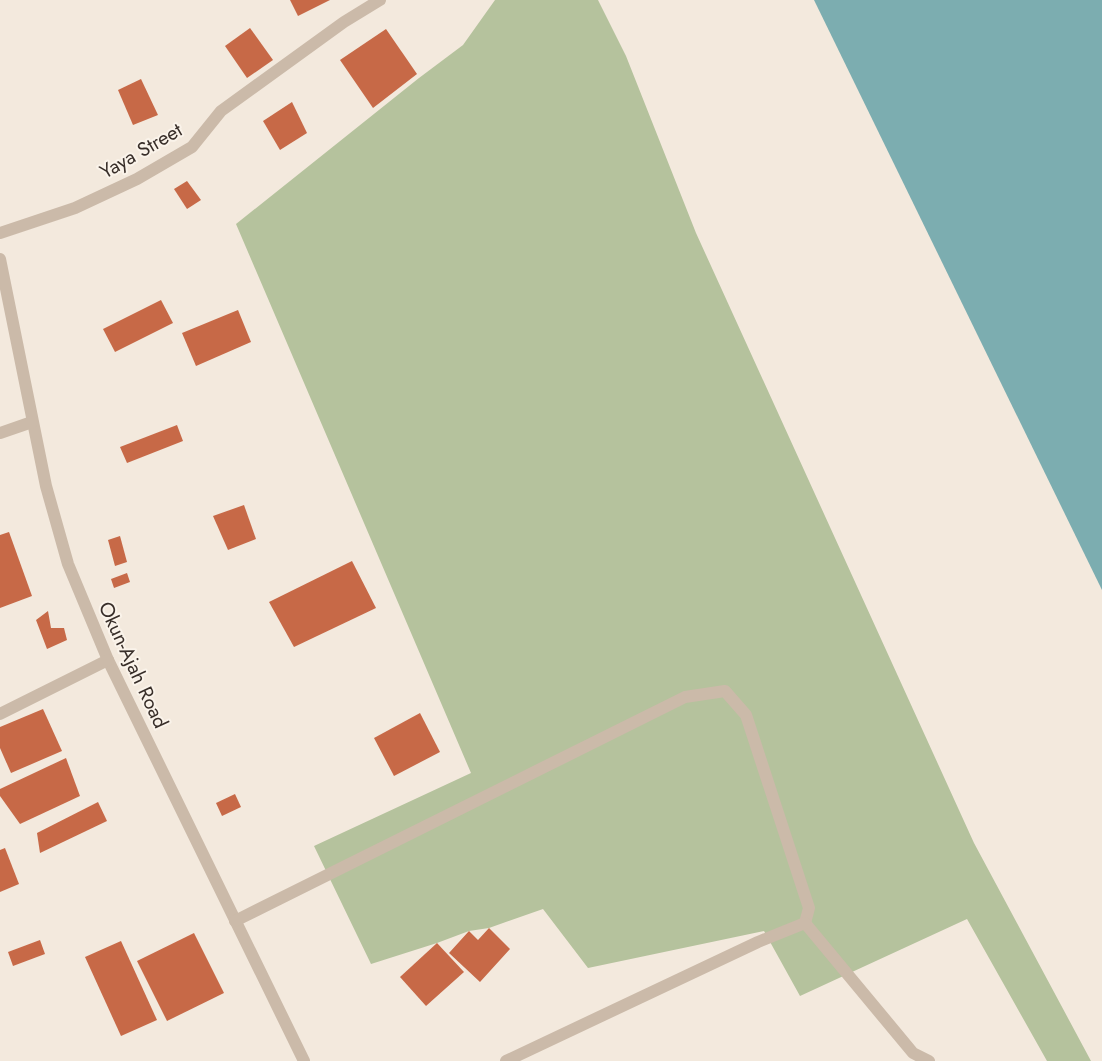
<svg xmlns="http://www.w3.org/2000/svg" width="1102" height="1061" viewBox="0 0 1102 1061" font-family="Jost,sans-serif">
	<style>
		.green { fill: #b5c29d }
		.water { fill: #7cadb0 }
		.building { fill: #c76947 }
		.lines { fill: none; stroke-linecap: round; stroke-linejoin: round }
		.minor { stroke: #cbbaa9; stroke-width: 12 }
		.labels { text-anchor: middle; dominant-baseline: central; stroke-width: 4; stroke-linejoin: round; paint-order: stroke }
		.street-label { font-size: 20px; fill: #382e29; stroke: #faf3ea }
	</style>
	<rect width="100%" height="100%" fill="#f3e9dd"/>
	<path class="green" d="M495 0H598L626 56 696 233 974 843 1091 1061H1047L967 919 800 996 764 931 588 968 543 909 489 928 469 931 437 943 371 964 314 846 471 773 236 224 419 78 463 45Z"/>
	<path class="water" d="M814 0H1102V590Z"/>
	<g class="building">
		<path d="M290 0H330L298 16Z"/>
		<path d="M250 28 273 60 247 78 225 46Z"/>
		<path d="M386 29 417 74 373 108 340 60Z"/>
		<path d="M141 79 158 115 133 125 118 90Z"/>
		<path d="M292 102 307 133 280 150 263 121Z"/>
		<path d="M187 181 201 200 187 209 174 189Z"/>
		<path d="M161 300 173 323 115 352 103 329Z"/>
		<path d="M238 310 251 342 196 366 182 333Z"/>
		<path d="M177 425 183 441 127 463 120 447Z"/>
		<path d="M244 505 256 539 228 550 213 516Z"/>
		<path d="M9 532 32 596 0 608V535Z"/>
		<path d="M120 536 127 562 115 566 108 540Z"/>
		<path d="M352 561 376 608 294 647 269 602Z"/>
		<path d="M127 573 130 582 114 588 111 579Z"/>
		<path d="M48 611 51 628H64L67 640 47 649 36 620Z"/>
		<path d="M43 709 62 751 11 773 0 748V727Z"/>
		<path d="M420 713 440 752 394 776 374 738Z"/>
		<path d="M66 758 80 796 20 824 0 796V789Z"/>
		<path d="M235 794 241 807 222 816 216 803Z"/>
		<path d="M98 802 107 821 40 853 37 833Z"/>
		<path d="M5 848 19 884 0 892V850Z"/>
		<path d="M489 928 510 949 480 982 449 953 469 931 478 940Z"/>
		<path d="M194 933 224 993 167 1021 137 961Z"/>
		<path d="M40 940 45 954 13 966 8 952Z"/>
		<path d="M121 941 157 1020 121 1036 85 957Z"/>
		<path d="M437 943 464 972 426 1006 400 977Z"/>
	</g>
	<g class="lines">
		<g class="minor">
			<path d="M0 233 75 208 137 179 192 147 221 111 344 22 380 0"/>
			<path d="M0 259 46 486 68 564 108 660 304 1061"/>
			<path d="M0 433 32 422"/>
			<path d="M0 714 108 660"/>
			<path d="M235 921 685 697 725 691 746 715 809 908 805 923"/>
			<path d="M805 923 913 1053 929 1061"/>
			<path d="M506 1061 758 942 805 923"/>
		</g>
	</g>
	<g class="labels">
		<g class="street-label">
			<text transform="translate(141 151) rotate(-30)">Yaya Street</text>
			<text transform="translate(133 665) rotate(65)">Okun-Ajah Road</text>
		</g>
	</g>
</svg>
